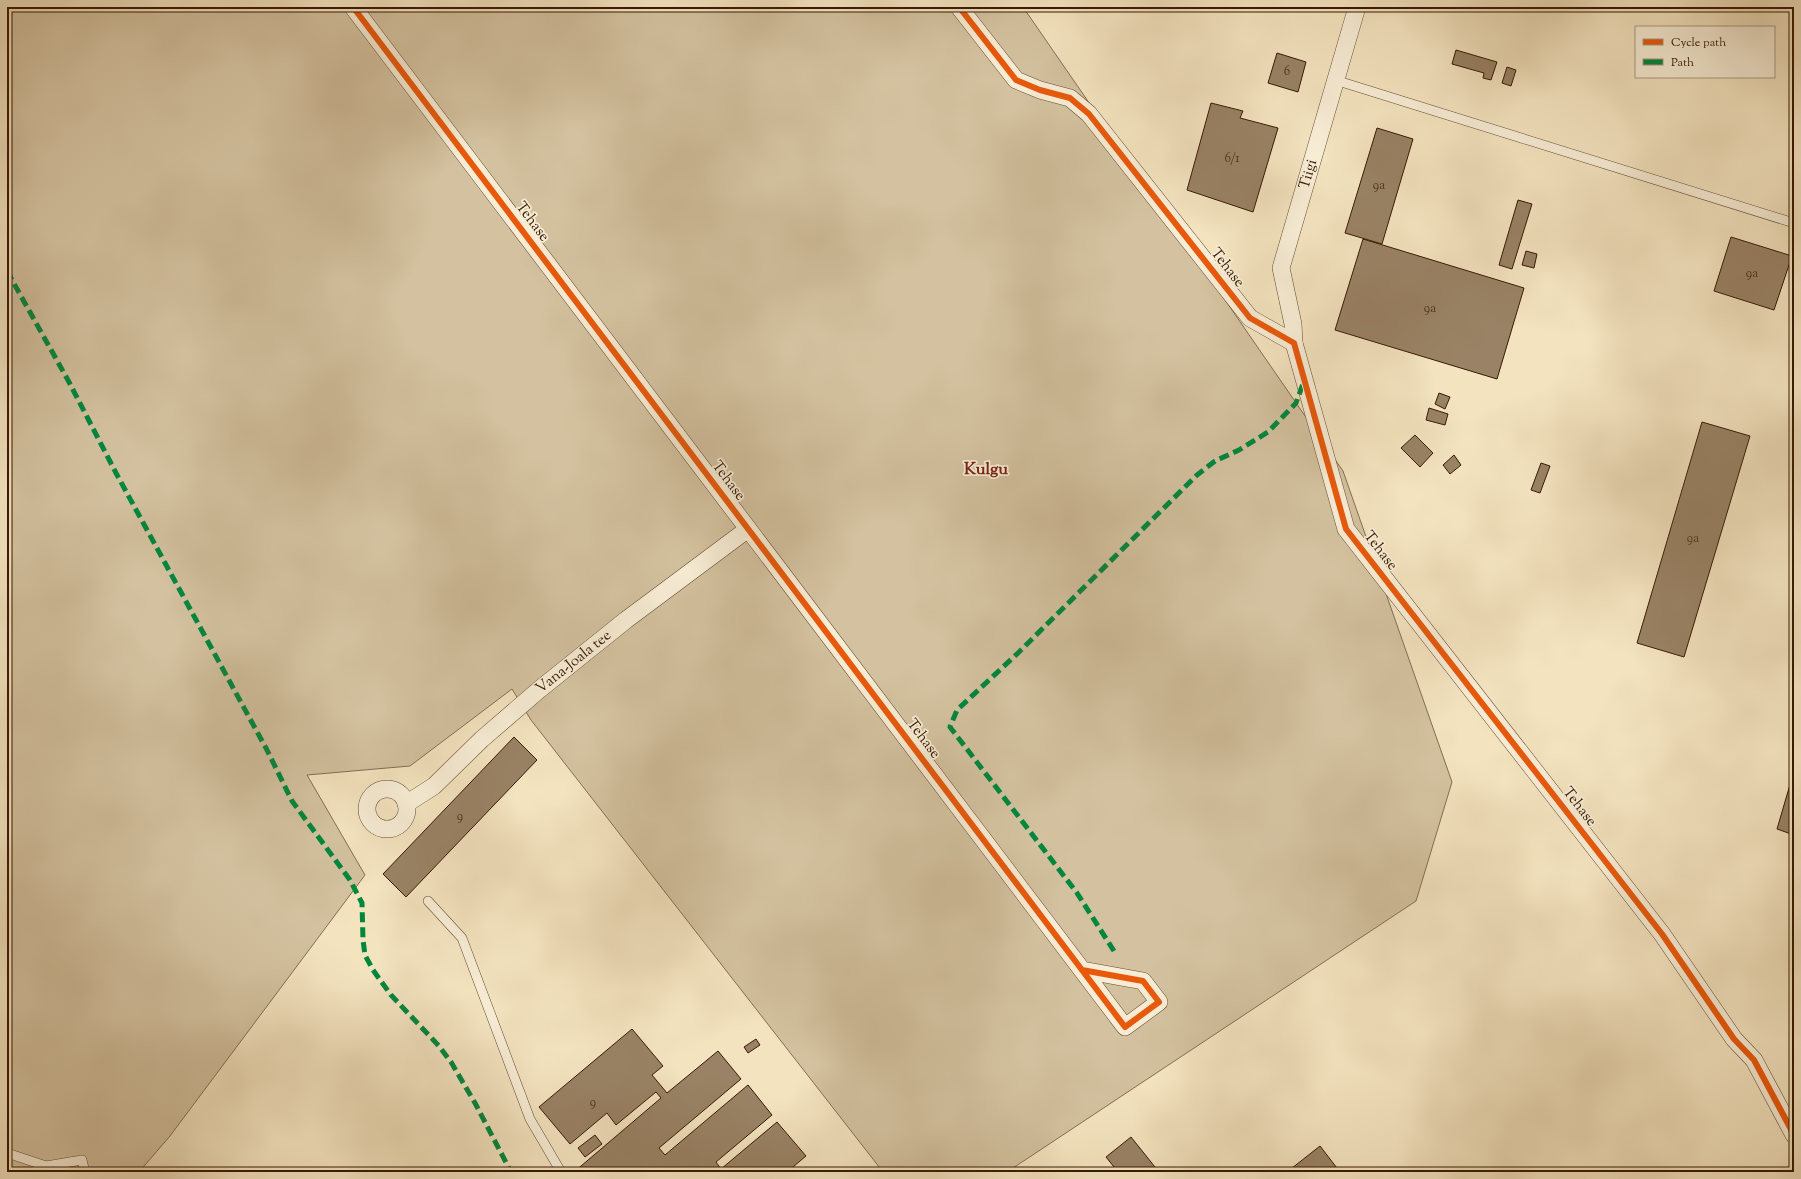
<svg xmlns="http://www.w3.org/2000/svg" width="1801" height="1179" viewBox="0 0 1801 1179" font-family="'Sorts Mill Goudy',serif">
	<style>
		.green { fill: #d3c19f; stroke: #866d51 }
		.building { fill: #998265; stroke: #381903 }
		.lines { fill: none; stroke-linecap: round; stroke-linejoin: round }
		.lane-casing { stroke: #674c32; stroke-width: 10 }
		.street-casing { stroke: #674c32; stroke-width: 18 }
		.lane { stroke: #f7edd5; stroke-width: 9 }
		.street { stroke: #f7edd5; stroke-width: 17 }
		.quiet { stroke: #00873e; stroke-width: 5; stroke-dasharray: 10 5; stroke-linecap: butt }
		.cycleway-casing { stroke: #f7edd5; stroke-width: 8 }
		.cycleway { stroke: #e8590c; stroke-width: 6 }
		.labels { text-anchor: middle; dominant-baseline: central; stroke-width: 3.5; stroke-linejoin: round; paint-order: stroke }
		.number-label { font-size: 13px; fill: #50331c }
		.street-label { font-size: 15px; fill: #381903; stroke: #f7edd5 }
		.quarter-label { font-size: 17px; font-weight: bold; fill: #7a1f14; stroke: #f7edd5 }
	</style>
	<rect width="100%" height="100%" fill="#f3e3bf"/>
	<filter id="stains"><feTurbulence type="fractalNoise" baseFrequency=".005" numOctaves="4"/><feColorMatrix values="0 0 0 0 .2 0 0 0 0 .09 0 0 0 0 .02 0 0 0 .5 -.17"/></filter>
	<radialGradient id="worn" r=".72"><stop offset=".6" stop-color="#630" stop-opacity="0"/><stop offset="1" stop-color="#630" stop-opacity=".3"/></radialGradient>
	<path class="green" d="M7 7H1023L1343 471 1452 782 1416 901 1007 1172H883L531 720 512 689 410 766 307 775 365 875 170 1136 139 1172H7Z"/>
	<g class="building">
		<path d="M1456 50 1497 62 1491 80 1483 78 1484 73 1452 64Z"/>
		<path d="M1277 53 1306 62 1298 92 1268 83Z"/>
		<path d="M1507 67 1516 70 1511 86 1502 83Z"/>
		<path d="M1211 103 1243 111 1240 118 1278 128 1253 212 1187 190Z"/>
		<path d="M1377 128 1413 139 1382 244 1345 233Z"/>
		<path d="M1518 200 1532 204 1512 269 1499 265Z"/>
		<path d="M1731 237 1792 256 1774 310 1714 291Z"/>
		<path d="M1363 239 1524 288 1497 379 1335 330Z"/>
		<path d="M1526 251 1537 254 1534 268 1522 265Z"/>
		<path d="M1439 393 1450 397 1445 409 1435 404Z"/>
		<path d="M1429 408 1448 414 1445 425 1426 420Z"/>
		<path d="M1702 422 1750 436 1684 657 1637 643Z"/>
		<path d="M1415 435 1433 453 1420 467 1401 448Z"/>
		<path d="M1454 455 1461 465 1450 474 1443 465Z"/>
		<path d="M1541 463 1550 466 1540 493 1531 490Z"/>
		<path d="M514 737 537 760 406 897 383 874Z"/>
		<path d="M1794 771V835L1777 829Z"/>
		<path d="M632 1029 663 1066 652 1075 667 1093 718 1051 741 1079 659 1148 665 1155 748 1085 772 1115 716 1162 721 1169 777 1122 806 1156 787 1172H574L661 1098 656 1092 616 1125 607 1113 570 1144 539 1107Z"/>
		<path d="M756 1039 760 1045 748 1053 744 1047Z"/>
		<path d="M595 1135 602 1144 585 1157 578 1148Z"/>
		<path d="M1131 1137 1159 1172H1118L1106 1157Z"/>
		<path d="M1320 1146 1340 1172H1287Z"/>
	</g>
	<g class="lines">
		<g class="lane-casing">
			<g id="lane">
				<path d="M1335 80 1794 223"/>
				<path d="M428 901 462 938 530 1119 561 1172"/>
				<path d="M7 1151 10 1154 46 1166 82 1160 85 1172"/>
			</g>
		</g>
		<g class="street-casing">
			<g id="street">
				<path d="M353 7 1082 970 1125 1027 1159 1002 1143 981 1082 970"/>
				<path d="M959 7 1016 80 1040 90 1070 98 1089 114 1250 318 1294 343 1346 529 1662 934 1734 1039 1754 1060 1794 1135"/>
				<path id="s1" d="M1294 343 1293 324 1281 268 1357 7"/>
				<circle cx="387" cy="809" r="20"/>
				<path id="s2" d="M406 804 434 786 482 739 540 689 626 620 748 529"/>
			</g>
		</g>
		<use href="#lane" class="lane"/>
		<use href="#street" class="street"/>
		<g class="quiet">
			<path d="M7 271 69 382 116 473 267 750 292 801 350 880 362 903 363 940 365 955 373 970 391 995 439 1046 451 1062 475 1103 511 1172"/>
			<path d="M1114 951 1077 893 950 727 957 710 1018 653 1197 475 1215 461 1239 450 1268 432 1296 403 1304 381"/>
		</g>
		<g class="cycleway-casing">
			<g id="cycleway">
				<path d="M353 7 1082 970 1125 1027 1159 1002 1143 981 1082 970"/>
				<path d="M959 7 1016 80 1040 90 1070 98 1089 114 1250 318 1294 343 1346 529 1662 934 1734 1039 1754 1060 1794 1135"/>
			</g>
		</g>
		<use href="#cycleway" class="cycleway"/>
	</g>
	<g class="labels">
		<g class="number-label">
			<text x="1287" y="72">6</text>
			<text x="1232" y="159">6/1</text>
			<text x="1379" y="186">9a</text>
			<text x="1752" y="274">9a</text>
			<text x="1430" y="309">9a</text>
			<text x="1693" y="539">9a</text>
			<text x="460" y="817">9</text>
			<text x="593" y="1103">9</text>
		</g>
		<g class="street-label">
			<text stroke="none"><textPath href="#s1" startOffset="174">Tiigi</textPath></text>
			<text transform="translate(532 222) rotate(53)">Tehase</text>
			<text transform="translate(1227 268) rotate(52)">Tehase</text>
			<text transform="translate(728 481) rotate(53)">Tehase</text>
			<text transform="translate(1380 551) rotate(52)">Tehase</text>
			<text stroke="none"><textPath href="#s2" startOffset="220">Vana-Joala tee</textPath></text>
			<text transform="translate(923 739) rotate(53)">Tehase</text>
			<text transform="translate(1579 807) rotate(52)">Tehase</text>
		</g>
		<g class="quarter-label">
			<text x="986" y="470">Kulgu</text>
		</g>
	</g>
	<rect width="1801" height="1179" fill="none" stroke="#f3e3bf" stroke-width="24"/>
	<rect x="8" y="8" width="1785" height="1163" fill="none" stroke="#381903" stroke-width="2"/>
	<rect x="12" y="12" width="1777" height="1155" fill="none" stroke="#381903"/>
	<rect x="1635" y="26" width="140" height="52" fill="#f7edd5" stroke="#ab9881"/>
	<rect x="1643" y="39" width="20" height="6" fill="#e8590c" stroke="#ab9881"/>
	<text x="1671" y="46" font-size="12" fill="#381903">Cycle path</text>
	<rect x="1643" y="59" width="20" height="6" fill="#00873e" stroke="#ab9881"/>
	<text x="1671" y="66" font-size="12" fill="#381903">Path</text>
	<rect width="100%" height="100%" filter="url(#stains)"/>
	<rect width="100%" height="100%" fill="url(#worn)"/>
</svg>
